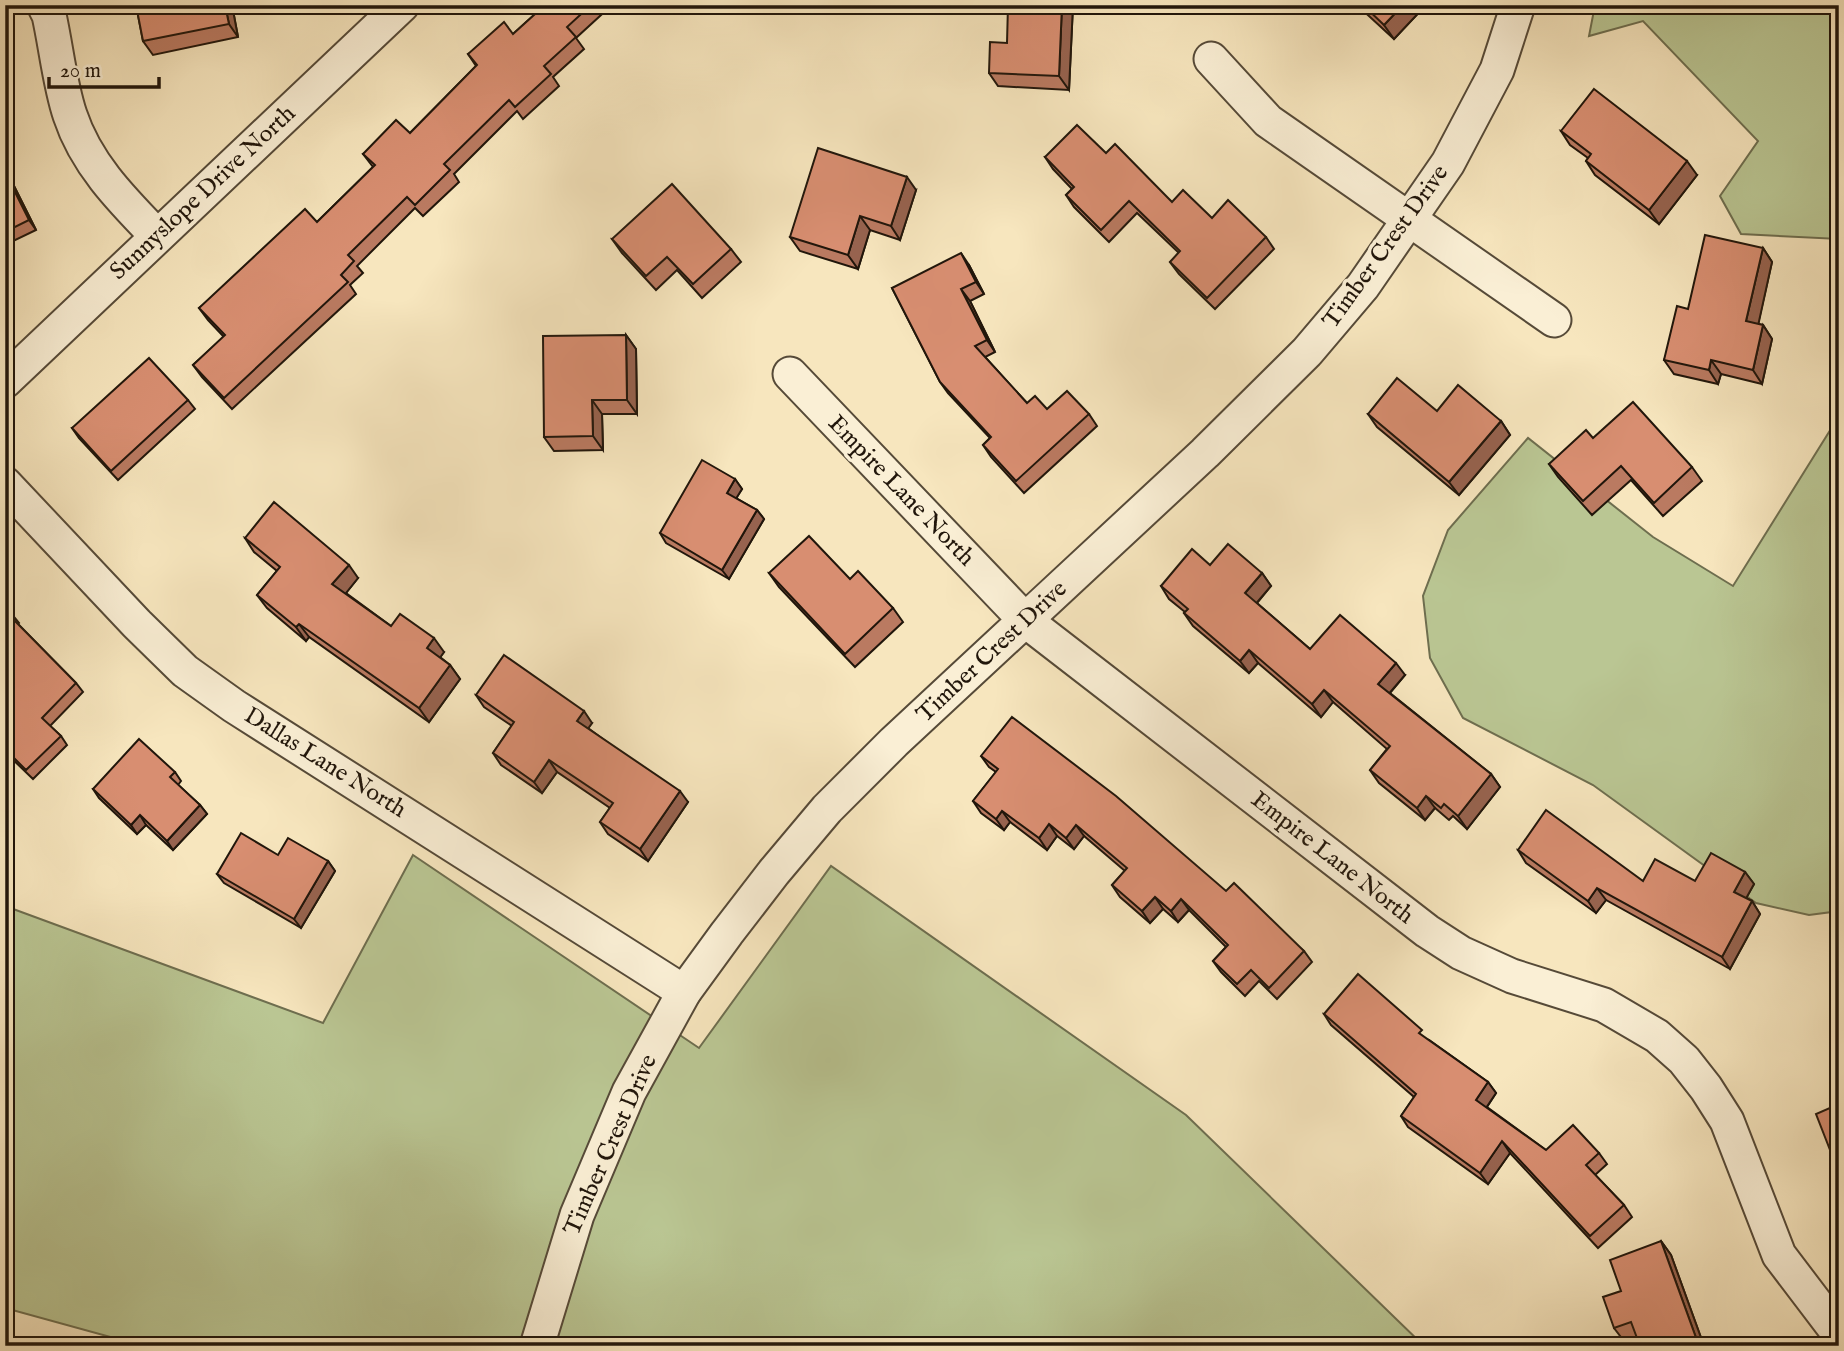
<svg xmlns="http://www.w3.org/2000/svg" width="1844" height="1351" viewBox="0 0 1844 1351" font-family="'IM FELL English',serif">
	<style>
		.green { fill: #bac693; stroke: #6e6e4f; stroke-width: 2 }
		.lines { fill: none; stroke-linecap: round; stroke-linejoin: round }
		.street-casing { stroke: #564a38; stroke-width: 37 }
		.street { stroke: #faefd5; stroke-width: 33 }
		.wall { fill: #ba7a61; stroke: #21160b; stroke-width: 2 }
		.shaded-wall { fill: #97634f; stroke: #21160b; stroke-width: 2 }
		.building { fill: #d88e71; stroke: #21160b; stroke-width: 2 }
		.labels { text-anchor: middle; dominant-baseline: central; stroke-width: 7; stroke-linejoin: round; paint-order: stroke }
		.street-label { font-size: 24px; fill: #21160b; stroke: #faefd5 }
	</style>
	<rect width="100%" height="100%" fill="#f7e6be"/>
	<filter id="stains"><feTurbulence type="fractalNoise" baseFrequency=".00286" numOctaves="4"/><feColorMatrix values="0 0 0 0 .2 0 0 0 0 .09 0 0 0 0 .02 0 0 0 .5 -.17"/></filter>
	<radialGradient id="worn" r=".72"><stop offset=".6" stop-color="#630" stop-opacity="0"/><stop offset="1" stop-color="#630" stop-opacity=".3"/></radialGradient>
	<g class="green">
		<path d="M1595 5H1839V239L1741 234 1720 196 1758 141 1643 21 1589 36Z"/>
		<path d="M1839 416V911L1809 915 1756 903 1593 785 1463 718 1430 658 1423 596 1448 530 1528 438 1653 537 1733 586Z"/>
		<path d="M413 855 699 1048 831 866 1186 1115 1424 1346H143L5 1308V906L323 1023Z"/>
	</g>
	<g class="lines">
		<g class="street-casing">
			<g id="street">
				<path d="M44 5 49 15C56 46 60 86 70 115 86 164 122 200 157 236"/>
				<path d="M1211 59 1268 121 1554 320"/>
				<path d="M790 374 1026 621 1427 931 1461 953 1512 976 1604 1005 1657 1036 1684 1060 1706 1088 1727 1121 1779 1255 1839 1334"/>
				<path d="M5 381 402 5"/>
				<path d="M5 484 137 624 185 671 234 706 684 992"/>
				<path d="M537 1346 577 1215 629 1092 684 992 727 933 774 872 827 809 894 742 1205 453 1307 352 1363 286 1448 163 1497 70 1518 5"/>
			</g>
		</g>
		<use href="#street" class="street"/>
	</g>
	<g class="wall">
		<path d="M136 5H232L238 37 153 55 143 41Z"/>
		<path d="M545 5H612L576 38 584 49 553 77 559 86 523 119 517 111 454 174 459 182 423 216 415 208 357 266 363 273 350 285 356 294 232 409 202 377 193 365 224 337 208 320 199 308 317 222 373 167 363 154 410 133 476 66 468 54 513 34Z"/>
		<path d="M1073 5 1069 90 998 86 989 73 1007 43Z"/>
		<path d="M1357 5H1426L1394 39Z"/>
		<path d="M1561 131 1697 175 1659 224 1595 175 1586 161 1588 158 1570 145Z"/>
		<path d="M1106 153 1172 202 1212 218 1266 237 1274 249 1215 309 1179 274 1170 262 1179 253 1137 213 1109 242 1074 207 1066 195 1072 189 1053 169 1045 157Z"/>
		<path d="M5 168 36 230 5 245Z"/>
		<path d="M916 190 900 240 870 230 858 269 800 251 790 237Z"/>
		<path d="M612 239 731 249 741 262 702 298 677 270 656 290 622 253Z"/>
		<path d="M1763 248 1772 262 1758 324 1763 325 1772 339 1762 384 1721 374 1718 384 1674 374 1664 360 1688 309Z"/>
		<path d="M969 265 984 294 970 301 995 352 985 357 1027 403 1047 409 1089 414 1097 426 1024 493 991 457 983 445 990 438 948 393 940 382 892 288Z"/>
		<path d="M626 335 636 349 637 414H602L603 450 554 451 544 437Z"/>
		<path d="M188 400 195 409 118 480 79 438 72 428Z"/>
		<path d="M1437 411 1501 421 1510 435 1459 495 1377 427 1368 414Z"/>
		<path d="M1593 438 1692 467 1702 481 1663 516 1631 480 1592 515 1558 477 1549 464Z"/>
		<path d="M735 479 742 489 736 498 757 510 764 519 729 579 666 543 660 533Z"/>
		<path d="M245 538 358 578 346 593 391 626 444 652 440 657 450 665 460 679 429 722 309 637 306 641 267 608 257 595 277 571 254 552Z"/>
		<path d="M1210 565 1262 573 1271 586 1257 603 1310 649 1405 675 1390 693 1491 774 1500 787 1467 829 1453 816 1449 820 1435 808 1425 820 1379 783 1370 770 1387 749 1333 702 1321 717 1258 663 1249 673 1193 626 1184 613 1185 612 1169 599 1161 586Z"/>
		<path d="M769 573 850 579 893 608 903 622 855 667 779 587Z"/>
		<path d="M5 606 19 623 18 624 76 683 83 692 50 726 61 736 67 745 33 779 5 752V685L6 684 5 682Z"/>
		<path d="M476 695 592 723 588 728 688 802 648 861 608 834 600 822 610 808 557 772 542 793 501 765 493 753 512 726 484 707Z"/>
		<path d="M981 756 1226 891 1304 951 1312 962 1277 999 1259 981 1245 996 1221 972 1213 961 1226 947 1189 910 1178 922 1163 909 1150 923 1120 897 1112 885 1125 871 1084 836 1074 849 1057 836 1047 850 1010 822 1004 830 981 813 973 801 996 772 989 767Z"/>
		<path d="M175 772 181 781 178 785 200 805 207 814 173 850 146 825 137 834 99 798 93 789Z"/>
		<path d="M1518 850 1643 881H1695L1745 872 1754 884 1746 898 1752 901 1760 914 1730 969 1606 900 1596 913 1526 863Z"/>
		<path d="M278 855 328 861 335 871 301 928 224 883 217 874Z"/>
		<path d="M1324 1014 1429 1040 1488 1082 1496 1093 1487 1107 1546 1150 1599 1153 1607 1164 1595 1175 1624 1205 1632 1217 1598 1248 1510 1153 1488 1184 1408 1127 1401 1116 1414 1097 1331 1025Z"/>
		<path d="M1661 1241 1671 1255 1704 1346H1640L1636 1337 1624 1341 1614 1328 1621 1291Z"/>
	</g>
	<g class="shaded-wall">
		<path d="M225 5H232L238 37 229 24Z"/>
		<path d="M1062 5H1073L1069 90 1059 76Z"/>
		<path d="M1403 5H1426L1394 39 1384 25Z"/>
		<path d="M1687 161 1697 175 1659 224 1649 210Z"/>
		<path d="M5 168 36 230 29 220 5 172Z"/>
		<path d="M907 177 916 190 900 240 891 226Z"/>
		<path d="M860 216 870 230 858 269 848 255Z"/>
		<path d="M1763 248 1772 262 1756 335 1746 321Z"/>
		<path d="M961 253 969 265 984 294 976 282Z"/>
		<path d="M961 289 970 301 995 352 987 340Z"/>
		<path d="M1763 325 1772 339 1762 384 1753 370Z"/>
		<path d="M626 335 636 349 637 414 627 400Z"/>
		<path d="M1711 360 1721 374 1718 384 1709 370Z"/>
		<path d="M592 400 602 414 603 450 593 436Z"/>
		<path d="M1501 421 1510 435 1459 495 1449 482Z"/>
		<path d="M735 479 742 489 734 502 727 493Z"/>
		<path d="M757 510 764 519 729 579 722 570Z"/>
		<path d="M349 565 358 578 342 598 332 584Z"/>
		<path d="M1262 573 1271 586 1254 606 1245 593Z"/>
		<path d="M299 624 309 637 306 641 296 627Z"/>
		<path d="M434 638 444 652 437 662 427 648Z"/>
		<path d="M1249 650 1258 663 1249 673 1240 661Z"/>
		<path d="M1396 663 1405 675 1387 696 1378 684Z"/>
		<path d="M450 665 460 679 429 722 419 708Z"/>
		<path d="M1324 690 1333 702 1321 717 1312 704Z"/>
		<path d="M584 711 592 723 585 733 577 721Z"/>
		<path d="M549 760 557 772 542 793 534 782Z"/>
		<path d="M1491 774 1500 787 1467 829 1458 816Z"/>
		<path d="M680 791 688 802 648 861 640 849Z"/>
		<path d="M1426 796 1435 808 1425 820 1417 808Z"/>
		<path d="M200 805 207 814 173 850 167 841Z"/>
		<path d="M1002 811 1010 822 1004 830 996 819Z"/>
		<path d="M140 815 146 825 137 834 131 825Z"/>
		<path d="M1049 824 1057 836 1047 850 1039 838Z"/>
		<path d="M1076 825 1084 836 1074 849 1066 838Z"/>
		<path d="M328 861 335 871 301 928 294 919Z"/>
		<path d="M1745 872 1754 884 1743 904 1734 892Z"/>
		<path d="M1597 888 1606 900 1596 913 1588 901Z"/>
		<path d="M1155 897 1163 909 1150 923 1142 911Z"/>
		<path d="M1181 899 1189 910 1178 922 1171 911Z"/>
		<path d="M1752 901 1760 914 1730 969 1722 957Z"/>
		<path d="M1488 1082 1496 1093 1484 1111 1476 1100Z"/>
		<path d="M1502 1141 1510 1153 1488 1184 1480 1173Z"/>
		<path d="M1661 1241 1671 1255 1704 1346H1699Z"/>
	</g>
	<g class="building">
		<path d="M136 5H225L229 24 143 41Z"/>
		<path d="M545 5H591L567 27 576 37 544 66 551 74 515 107 509 100 444 164 450 170 415 205 407 197 348 255 354 261 341 275 348 282 224 398 193 365 225 335 199 308 305 209 317 222 375 165 363 154 396 120 410 133 477 65 468 54 504 22 513 34Z"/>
		<path d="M1008 5H1062L1059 76 989 73 990 42 1007 43Z"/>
		<path d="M1363 5H1403L1384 25Z"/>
		<path d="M1594 89 1687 161 1649 210 1586 161 1591 154 1561 131Z"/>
		<path d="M1077 125 1106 153 1115 144 1172 202 1183 190 1212 218 1228 200 1266 237 1207 298 1170 262 1180 251 1129 201 1101 230 1066 195 1074 187 1045 157Z"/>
		<path d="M818 148 907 177 891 226 860 216 848 255 790 237Z"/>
		<path d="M5 172 29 220 5 232Z"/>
		<path d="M672 184 731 249 693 284 667 257 646 276 612 239Z"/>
		<path d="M1705 235 1763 248 1746 321 1763 325 1753 370 1711 360 1709 370 1664 360 1677 306 1688 309Z"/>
		<path d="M961 253 976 282 961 289 987 340 975 346 1027 403 1035 396 1047 409 1067 391 1089 414 1016 481 983 445 991 437 940 382 892 288Z"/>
		<path d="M626 335 627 400H592L593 436 544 437 543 336Z"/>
		<path d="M149 358 188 400 111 471 72 428Z"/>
		<path d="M1397 378 1437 411 1458 385 1501 421 1449 482 1368 414Z"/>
		<path d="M1633 402 1692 467 1654 503 1621 466 1583 501 1549 464 1586 430 1593 438Z"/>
		<path d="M702 460 735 479 727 493 757 510 722 570 660 533Z"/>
		<path d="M274 502 349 565 332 584 391 626 400 614 434 638 427 648 450 665 419 708 299 624 296 627 257 595 280 567 245 538Z"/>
		<path d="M809 536 850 579 858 571 893 608 845 654 769 573Z"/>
		<path d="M1228 544 1262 573 1245 593 1310 649 1340 615 1396 663 1378 684 1491 774 1458 816 1444 804 1441 808 1426 796 1417 808 1370 770 1390 746 1324 690 1312 704 1249 650 1240 661 1184 613 1188 609 1161 586 1192 549 1210 565Z"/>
		<path d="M5 606 12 614 10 616 76 683 42 718 61 736 26 770 5 749V685L8 683 5 680Z"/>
		<path d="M504 655 584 711 577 721 680 791 640 849 600 822 613 803 549 760 534 782 493 753 514 722 476 695Z"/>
		<path d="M1012 717 1116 796 1226 891 1234 883 1304 951 1269 988 1251 970 1237 984 1213 961 1228 945 1181 899 1171 911 1155 897 1142 911 1112 885 1127 868 1076 825 1066 838 1049 824 1039 838 1002 811 996 819 973 801 998 769 981 756Z"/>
		<path d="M139 739 175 772 170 777 200 805 167 841 140 815 131 825 93 789Z"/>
		<path d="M1546 810 1643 881 1655 859 1695 881 1711 853 1745 872 1734 892 1752 901 1722 957 1597 888 1588 901 1518 850Z"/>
		<path d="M241 833 278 855 288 838 328 861 294 919 217 874Z"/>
		<path d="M1358 974 1422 1030 1419 1033 1488 1082 1476 1100 1546 1150 1573 1125 1599 1153 1586 1165 1624 1205 1590 1236 1502 1141 1480 1173 1401 1116 1416 1094 1324 1014Z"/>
		<path d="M1839 1104V1173L1816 1114Z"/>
		<path d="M1661 1241 1699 1346H1640L1631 1322 1614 1328 1603 1297 1621 1291 1610 1260Z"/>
	</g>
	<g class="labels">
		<g class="street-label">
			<text transform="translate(203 193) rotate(-43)">Sunnyslope Drive North</text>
			<text transform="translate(1386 247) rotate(-54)">Timber Crest Drive</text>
			<text transform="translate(901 491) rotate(46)">Empire Lane North</text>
			<text transform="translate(992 652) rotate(-43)">Timber Crest Drive</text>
			<text transform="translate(325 763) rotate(32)">Dallas Lane North</text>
			<text transform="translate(1332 858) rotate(38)">Empire Lane North</text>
			<text transform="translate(611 1145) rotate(-66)">Timber Crest Drive</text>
		</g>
	</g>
	<rect width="1844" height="1351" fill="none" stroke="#f7e6be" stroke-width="28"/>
	<rect x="7" y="7" width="1830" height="1337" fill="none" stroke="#21160b" stroke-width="3.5"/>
	<rect x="14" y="14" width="1816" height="1323" fill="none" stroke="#21160b" stroke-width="2"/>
	<path d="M49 77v10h110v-10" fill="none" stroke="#21160b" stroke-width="3.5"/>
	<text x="60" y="77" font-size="21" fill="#21160b" stroke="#faefd5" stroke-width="5" paint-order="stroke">20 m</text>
	<rect width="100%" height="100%" filter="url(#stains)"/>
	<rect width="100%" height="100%" fill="url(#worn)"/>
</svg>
